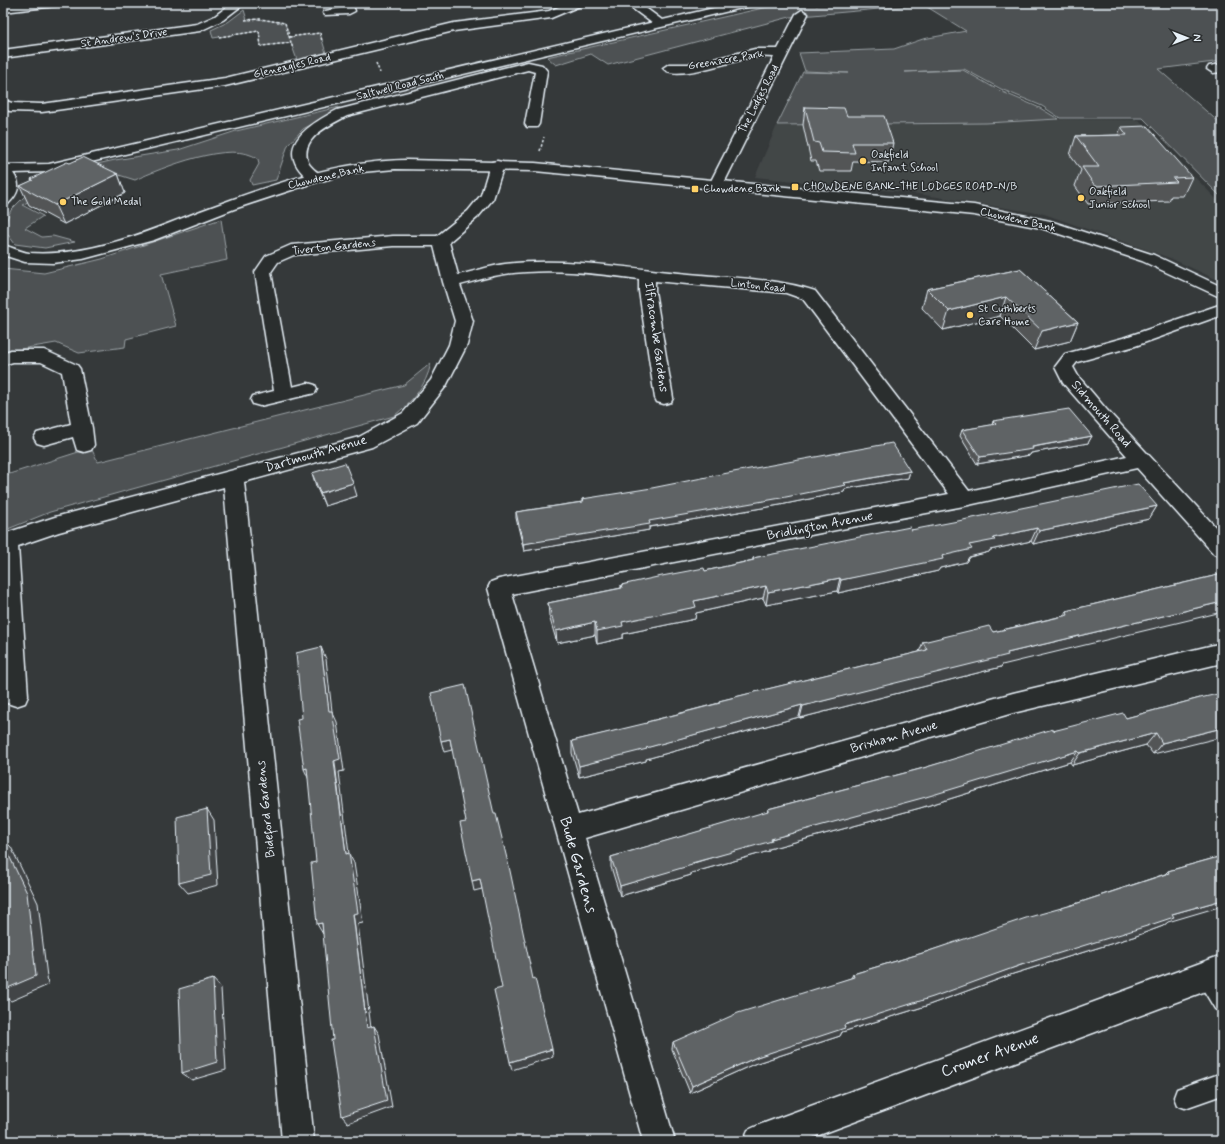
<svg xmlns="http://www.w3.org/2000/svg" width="1225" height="1144" viewBox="0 0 1225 1144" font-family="Mynerve,sans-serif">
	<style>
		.built { fill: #424647 }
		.green { fill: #4d5152; stroke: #9aa1a5 }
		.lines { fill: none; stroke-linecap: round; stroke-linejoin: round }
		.lane-casing { stroke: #e8f1f8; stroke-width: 3 }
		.street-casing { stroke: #e8f1f8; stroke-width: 3 }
		.secondary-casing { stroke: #e8f1f8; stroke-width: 3 }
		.path { stroke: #e8f1f8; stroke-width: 1.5; stroke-dasharray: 2.5 2; stroke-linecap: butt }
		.lane { fill: #2a2d2e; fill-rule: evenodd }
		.street { fill: #2a2d2e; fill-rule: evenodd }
		.secondary { fill: #2a2d2e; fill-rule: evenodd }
		.wall { fill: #525557; stroke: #e8f1f8 }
		.shaded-wall { fill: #424547; stroke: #e8f1f8 }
		.building { fill: #5f6365; stroke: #e8f1f8 }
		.poi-dot { fill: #ffd166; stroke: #2a2d2e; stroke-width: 1.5 }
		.labels { text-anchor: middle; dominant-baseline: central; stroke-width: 3; stroke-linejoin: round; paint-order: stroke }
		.far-street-label { font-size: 11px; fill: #e8f1f8; stroke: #2a2d2e }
		.far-poi-label { font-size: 11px; fill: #e8f1f8; stroke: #2a2d2e; text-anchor: start }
		.street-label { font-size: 13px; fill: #e8f1f8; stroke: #2a2d2e }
		.near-street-label { font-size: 16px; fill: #e8f1f8; stroke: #2a2d2e }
	</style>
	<rect width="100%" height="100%" fill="#35393a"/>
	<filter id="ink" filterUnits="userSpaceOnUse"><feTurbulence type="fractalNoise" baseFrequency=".025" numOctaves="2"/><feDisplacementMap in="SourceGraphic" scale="8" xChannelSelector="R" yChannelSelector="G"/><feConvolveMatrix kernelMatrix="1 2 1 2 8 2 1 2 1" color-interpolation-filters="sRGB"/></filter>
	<g filter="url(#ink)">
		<path class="built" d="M1058 119 1139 120 1222 205V282L1170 258 1044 214 912 193 755 177 777 125 986 123Z"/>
		<g class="green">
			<path d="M785 3H1222V61L1158 69 1222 125V198L1143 118H1060L1042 106 1001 89 964 69 905 72 963 70 998 90 1040 108 1058 119 986 123 777 125 803 72 849 73 805 71 799 53 894 49 923 39 966 31 924 5 790 17 608 65 591 54 556 65 547 57Z"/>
			<path d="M244 10 247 20 260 19 285 23 289 37 320 33 326 53 297 60 291 43 261 46 259 31 213 38 211 30 228 22Z"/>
			<path d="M339 107 340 109 303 129 288 145 276 180 252 185 250 180 259 164 258 159C233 139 161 168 135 180L119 175 92 169 22 205 43 216 25 228 42 237 53 236 75 242 45 248 15 244 3 228 11 210 39 182 66 171 115 160 178 150 236 131Z"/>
			<path d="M221 219 227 260 161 274 176 326 126 339 125 347 79 353 56 343 3 352V269L44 273 102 259Z"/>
			<path d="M431 363C426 387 412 401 394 416L50 512 3 531V476L91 448 98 462 404 385Z"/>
		</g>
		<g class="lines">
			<g class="lane-casing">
				<g id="lane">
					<path d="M1205 966C1225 974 1222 994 1222 1012L1215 1009 1195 976 1198 969Z"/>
					<path d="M1222 1073V1095L1185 1108 1177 1105 1174 1097 1177 1089Z"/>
				</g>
			</g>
			<g class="street-casing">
				<g id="street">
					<path d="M25 3H62L56 6 3 12V6Z"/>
					<path d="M232 3H245L223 20 200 31 3 58V50L197 24 215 16Z"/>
					<path d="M340 3H352L355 11 349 14 325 15 323 13 325 11 342 8Z"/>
					<path d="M568 3H584L582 5 551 18 454 31 225 86 42 112 10 111 3 109V100L12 103 42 104 225 78 454 23 549 11Z"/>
					<path d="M625 3H639L666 23 660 27 656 26Z"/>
					<path d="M802 10 808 14 723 185 721 188H711L709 185 774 57C768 57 762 56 756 57 739 58 673 83 663 68L669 64H693L755 49H778L796 14Z"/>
					<path d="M528 62 542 65 547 71 539 124 537 127H527L525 124 535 72 528 70 347 116C330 125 299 138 308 162 311 169 319 172 323 178L321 181H311C271 149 306 126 337 110Z"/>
					<path d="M1222 64V72L1213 73 1207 69 1209 66Z"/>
					<path d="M497 161 502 162 504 165 493 199 478 217 449 242 458 275C473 272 489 266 505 264 567 257 628 268 689 274 731 278 775 278 815 291L969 491 1127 456 1063 383 1055 367 1065 354 1123 338 1222 304V315L1135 346 1077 362 1073 367 1078 376 1106 409 1222 534V556L1214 554 1137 468 964 506 836 530 512 594 578 815 1013 693 1222 643V663L1013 713 585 838 675 1141H643L488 588 491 582 499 579 949 494 803 299 786 293 655 281V291L673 398 671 402 664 404 657 402 655 398 639 291V279C594 273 550 268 505 274 490 276 475 281 460 285L473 321 467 345 446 386 417 423 372 447 244 482 314 1141H282L224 487 59 532 18 546 28 696 25 703 16 706 7 703 4 696 3 534 55 517 359 437 403 413 431 380 449 345 455 321 443 282 434 246H393L294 255 278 262 271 272 292 387 308 383 315 385 317 389 315 393 260 406 253 404 251 400 253 396 274 391 255 272 266 256 291 245 393 236H437L468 211 481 195 490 165 492 162Z"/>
					<path d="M11 350H44L77 365 80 369 92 428 94 445 91 450 84 452 77 450 73 437 44 445 37 443 34 438 37 433 71 424 62 372 41 362H13L3 365V353Z"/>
					<path d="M1222 955V985L803 1141H743L748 1130 759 1125Z"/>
				</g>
			</g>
			<g class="secondary-casing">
				<g id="secondary">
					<path d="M735 3H756L750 6 49 172 13 173C22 185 18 194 8 204L3 206V165L49 164Z"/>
					<path d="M406 160 535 163 974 205 1050 221 1154 255 1222 287V298L1142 261 1041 228 974 215 535 171 395 169 351 173 310 184 234 209 154 240 83 259 53 263 25 262 3 255V245C12 247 20 252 29 253 87 257 145 233 198 212 265 187 334 161 406 160Z"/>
				</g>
			</g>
			<g class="path">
				<path d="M816 5 822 3"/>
				<path d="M245 20 260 19 285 23 293 49"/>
				<path d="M219 37 259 31 261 46 291 43"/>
				<path d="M289 37 320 33 322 41"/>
				<path d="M376 63 380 73"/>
				<path d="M540 151 544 137"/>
			</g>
			<use href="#lane" class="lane"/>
			<use href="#street" class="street"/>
			<use href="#secondary" class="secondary"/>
		</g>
		<g class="wall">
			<path d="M805 107 847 116 893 143 889 162 853 161 851 171H819L816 161H811L803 125Z"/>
			<path d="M1121 127 1192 177 1183 196H1171L1169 201 1088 204 1075 186 1081 170 1070 155 1076 136 1118 135Z"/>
			<path d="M70 163 118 174 125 193 64 224 29 205 20 186 32 181 31 179Z"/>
			<path d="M1020 269 1078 322 1070 341 1034 350 1000 316 943 330 922 308 927 289Z"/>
			<path d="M993 421 1092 436 1088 443 1031 453 1030 455 977 464 960 436 962 430 992 425Z"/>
			<path d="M910 471 908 478 845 489 844 492 780 505 649 527V530L524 551 516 518V512L582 502V499Z"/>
			<path d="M312 473 357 496 325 506 316 486Z"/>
			<path d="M1157 506 1149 519 1033 544 1031 541 990 550 989 552 969 557 966 562 940 568 938 571 838 593 837 591 766 605 763 598 696 613 695 619 623 634V638L597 644 595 635 557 643 549 616 548 603 621 588V585L705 571 753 560V558L911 530Z"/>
			<path d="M1222 574 1002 665 1001 667 800 718 799 717 646 759V761L579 777 572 753V741L646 724 647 722 719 703V701L919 652 923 642 993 632 1063 616 1066 611Z"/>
			<path d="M1200 698 1153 754 1146 745 1072 765 1070 762 920 808 769 849V851L691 873V875L620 896 611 867V857L767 812 768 809 920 769 1053 731 1126 718Z"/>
			<path d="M1222 856 1168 922 1163 926 1136 936 1013 974 926 1006 842 1032 840 1036 754 1064 690 1093 672 1049 673 1042 851 978 853 974 926 952 1072 905 1165 874 1168 871Z"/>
		</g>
		<g class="shaded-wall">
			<path d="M118 174 125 193 64 224 55 205Z"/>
			<path d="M1006 297 1000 316 943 330 949 311Z"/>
			<path d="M1078 322 1070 341 1034 350 1042 331Z"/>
			<path d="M1092 436 1088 443 1031 453 1030 455 977 464 980 457Z"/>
			<path d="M910 471 908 478 845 489 844 492 780 505 649 527V530L524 551 523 544 844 483Z"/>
			<path d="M353 483 357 496 325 506 320 493Z"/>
			<path d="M1157 506 1149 519 1033 544 1039 531Z"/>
			<path d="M1037 528 1031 541 990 550 989 552 969 557 966 562 940 568 938 571 838 593 841 580 942 556 969 545 993 538Z"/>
			<path d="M840 578 837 591 766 605 768 592Z"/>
			<path d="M766 586 763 598 696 613 695 619 623 634V638L597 644V631L622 622 694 601Z"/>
			<path d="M1222 602V612L1002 665 1001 667 800 718 803 706 1007 653Z"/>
			<path d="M595 622V635L557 643 556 631Z"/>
			<path d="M321 647 326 659 332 711 337 722 344 771 339 772 349 854 354 863 363 923 358 924 372 1036 367 1028Z"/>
			<path d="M802 705 799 717 646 759V761L579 777V766Z"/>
			<path d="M1222 728V737L1153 754 1162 743Z"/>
			<path d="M1156 733 1146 745 1072 765 1080 753Z"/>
			<path d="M450 739 452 750 444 752 441 741Z"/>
			<path d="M1078 751 1070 762 920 808 769 849V851L691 873V875L620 896V886L771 839Z"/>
			<path d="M307 768 309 780 304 769Z"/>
			<path d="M207 809 214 820 218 885 188 893 179 883Z"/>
			<path d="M3 839 11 847 38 903 48 985 11 1001 3 996Z"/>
			<path d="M480 879 482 889 474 891 472 881Z"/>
			<path d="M1222 900V906L1168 922 1163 926 1136 936 1013 974 926 1006 842 1032 840 1036 754 1064 690 1093 692 1086 757 1057 844 1025 1172 914Z"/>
			<path d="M322 923 323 934 317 924Z"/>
			<path d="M213 979 221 988 226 1070 192 1080 182 1073Z"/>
			<path d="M374 1026 379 1034 392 1107 348 1123 342 1116Z"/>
			<path d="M552 1049 553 1057 512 1070 510 1062Z"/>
		</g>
		<g class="building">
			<path d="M805 107 844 108 847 116H884L893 143H852L855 153 822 152 819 143 814 142Z"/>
			<path d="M1147 126 1192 177 1173 178 1177 182 1095 186 1082 167H1099L1076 136 1127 135 1121 127Z"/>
			<path d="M83 157 118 174 55 205 20 186 33 180 31 179 67 162 70 163Z"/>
			<path d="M1020 269 1078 322 1042 331 1006 297 949 311 927 289Z"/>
			<path d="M1069 409 1092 436 1032 447 1033 449 980 457 962 430 996 424 993 421Z"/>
			<path d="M892 443 910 471 844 483 846 485 781 498 649 521 650 524 523 544 516 512 583 502 582 499 652 488 717 475Z"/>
			<path d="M345 463 353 483 320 493 312 473Z"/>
			<path d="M1138 484 1157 506 1039 531 1037 528 993 538 995 540 969 545 972 549 942 556 943 559 841 580 840 578 768 592 766 586 694 601 696 607 622 622 623 626 597 631 595 622 556 631 548 603 622 588 621 585 662 576 704 568 705 571 754 560 753 558 910 527 911 530 958 521Z"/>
			<path d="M1222 574V602L1007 653 1008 655 803 706 802 705 646 748 647 749 579 766 572 741 647 723V722L720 703 719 701 751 693 927 650 923 642 989 626 993 632 1025 625 1068 615 1066 611Z"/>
			<path d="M321 647 329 711H332L340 759 334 761 346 854 349 853 358 913 353 914 367 1028 374 1026 387 1101 342 1116 331 1040H333L322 923 317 924 314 893 311 863 316 862 307 768 304 769 297 719 302 718 296 653Z"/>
			<path d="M465 685 494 814H496L510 871 533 979 535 978 552 1049 510 1062 494 990 502 988 480 879 472 881 460 823 466 822 450 739 441 741 431 693Z"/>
			<path d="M1222 693V728L1162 743 1156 733 1080 753 1078 751 926 797 771 839 772 841 692 863V865L620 886 611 857 768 811V809L920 769 1053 729V731L1123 713 1126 718 1200 698Z"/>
			<path d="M207 809 211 875 179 883 177 817Z"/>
			<path d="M3 843 27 893 36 976 3 990Z"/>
			<path d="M1222 856V900L1172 914 1174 917 1147 926 1021 965 933 997 844 1025 845 1028 757 1057 692 1086 673 1042 738 1013 854 977 853 974 926 952 1026 918 1072 905 1169 873 1168 871Z"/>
			<path d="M213 979 217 1062 182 1073 179 989Z"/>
		</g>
	</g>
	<g class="poi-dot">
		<circle cx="863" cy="161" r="4"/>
		<rect x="791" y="183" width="8" height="8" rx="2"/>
		<rect x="691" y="185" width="8" height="8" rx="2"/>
		<circle cx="1081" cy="198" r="4"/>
		<circle cx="63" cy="202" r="4"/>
		<circle cx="970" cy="315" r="4"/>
	</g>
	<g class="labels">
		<g class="far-street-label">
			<text transform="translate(124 38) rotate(-8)">St Andrew's Drive</text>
			<text transform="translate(726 60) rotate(-10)">Greenacre Park</text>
			<text transform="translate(292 66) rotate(-13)">Gleneagles Road</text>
			<text transform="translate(400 86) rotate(-14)">Saltwell Road South</text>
			<text transform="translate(759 99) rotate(-63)">The Lodges Road</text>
			<text transform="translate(326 177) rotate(-13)">Chowdene Bank</text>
			<text transform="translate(1018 220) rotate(13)">Chowdene Bank</text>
			<text transform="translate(334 247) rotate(-6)">Tiverton Gardens</text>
			<text transform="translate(758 286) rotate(6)">Linton Road</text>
		</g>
		<g class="far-poi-label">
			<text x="871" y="155">Oakfield<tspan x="871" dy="13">Infant School</tspan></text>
			<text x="803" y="187">CHOWDENE BANK-THE LODGES ROAD-N/B</text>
			<text x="703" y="189">Chowdene Bank</text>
			<text x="1089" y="192">Oakfield<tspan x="1089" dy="13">Junior School</tspan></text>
			<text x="71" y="202">The Gold Medal</text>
			<text x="978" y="309">St Cuthberts<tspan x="978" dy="13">Care Home</tspan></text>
		</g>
		<g class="street-label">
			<text transform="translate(656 337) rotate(82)">Ilfracombe Gardens</text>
			<text transform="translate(1101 414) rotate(49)">Sidmouth Road</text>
			<text transform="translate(316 454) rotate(-16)">Dartmouth Avenue</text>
			<text transform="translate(820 526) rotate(-11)">Bridlington Avenue</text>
			<text transform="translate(894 737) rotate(-16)">Brixham Avenue</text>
			<text transform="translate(266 809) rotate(-96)">Bideford Gardens</text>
		</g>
		<g class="near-street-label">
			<text transform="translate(578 865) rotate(74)">Bude Gardens</text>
			<text transform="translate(990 1055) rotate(-20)">Cromer Avenue</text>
		</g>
	</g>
	<rect width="1225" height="1144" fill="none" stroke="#2a2d2e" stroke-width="16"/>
	<rect x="8" y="8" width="1209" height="1128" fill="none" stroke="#e8f1f8" stroke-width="1.5" filter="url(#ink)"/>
	<g transform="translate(1187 38) rotate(90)" stroke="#2a2d2e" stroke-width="3" paint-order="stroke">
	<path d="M0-3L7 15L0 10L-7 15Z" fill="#e8f1f8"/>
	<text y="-6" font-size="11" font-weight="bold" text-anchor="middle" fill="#e8f1f8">N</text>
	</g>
</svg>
